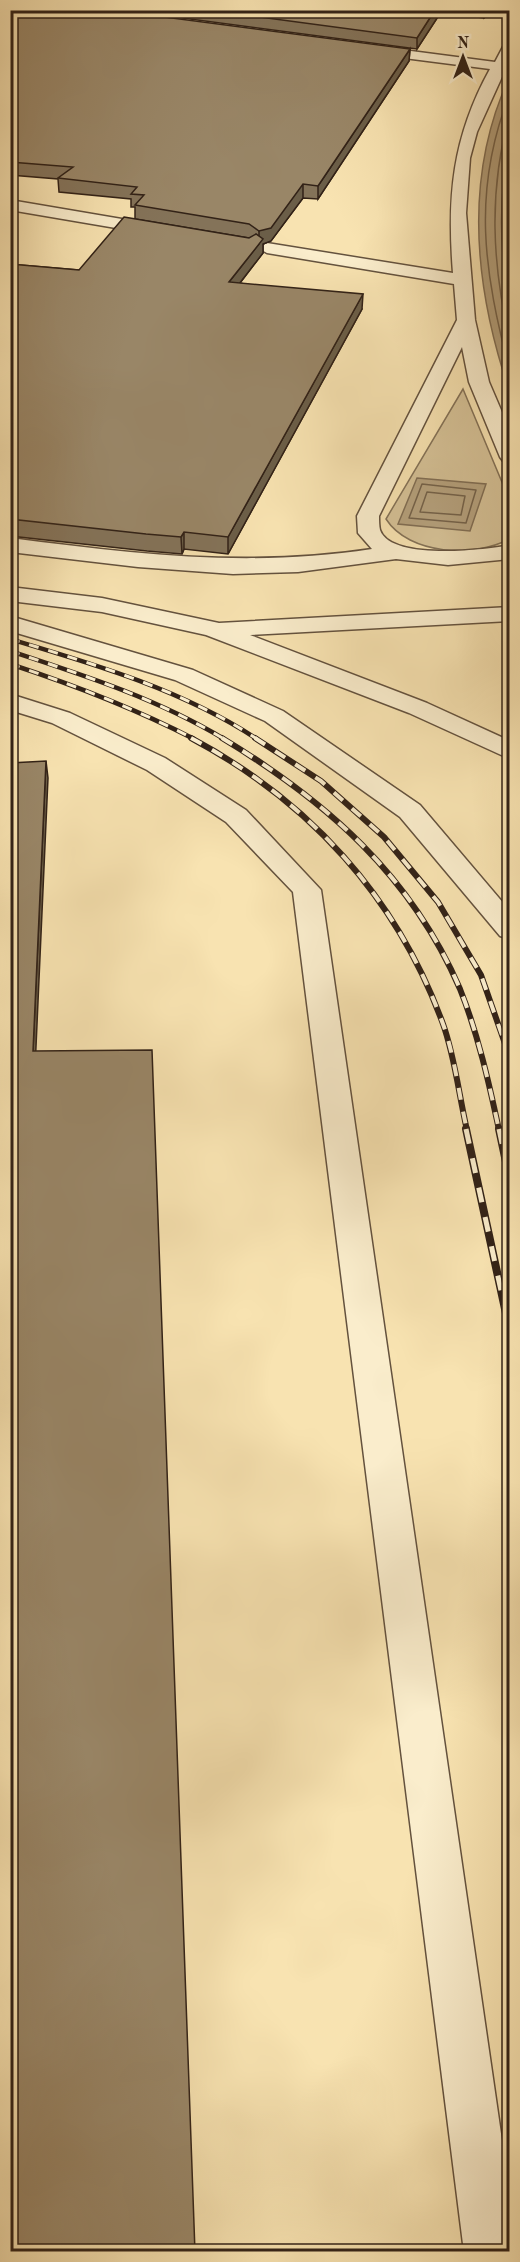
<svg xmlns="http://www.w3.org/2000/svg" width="520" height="2262" viewBox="0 0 520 2262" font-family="'Old Standard TT',serif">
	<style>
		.green { fill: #d6c297; stroke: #847257; stroke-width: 1.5 }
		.water { fill: #b5a17d; stroke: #816e54; stroke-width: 1.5 }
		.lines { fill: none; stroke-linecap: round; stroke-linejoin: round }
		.shore { stroke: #74624a; stroke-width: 1.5 }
		.minor-casing { stroke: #64523e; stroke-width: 3 }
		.minor { fill: #faedcc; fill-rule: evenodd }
		.rail-far2-casing { stroke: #322217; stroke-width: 4.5 }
		.rail-far1-casing { stroke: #322217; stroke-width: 6 }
		.rail-casing { stroke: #322217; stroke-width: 8 }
		.rail-far2 { stroke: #faedcc; stroke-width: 3; stroke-dasharray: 10; stroke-linecap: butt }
		.rail-far1 { stroke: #faedcc; stroke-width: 4; stroke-dasharray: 12; stroke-linecap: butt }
		.rail { stroke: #faedcc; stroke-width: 5; stroke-dasharray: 15; stroke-linecap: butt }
		.wall { fill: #847359; stroke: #322217; stroke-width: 1.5 }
		.shaded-wall { fill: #6b5e48; stroke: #322217; stroke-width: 1.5 }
		.building { fill: #998667; stroke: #322217; stroke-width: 1.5 }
	</style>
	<rect width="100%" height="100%" fill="#f8e3b1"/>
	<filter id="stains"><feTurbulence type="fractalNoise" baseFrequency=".00333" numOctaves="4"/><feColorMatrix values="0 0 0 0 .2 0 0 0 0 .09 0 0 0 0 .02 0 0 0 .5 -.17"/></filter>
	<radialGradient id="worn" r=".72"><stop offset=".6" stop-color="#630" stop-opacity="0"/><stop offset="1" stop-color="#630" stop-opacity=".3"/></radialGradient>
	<path class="green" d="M463 389 509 499V539C475 558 409 555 386 519Z"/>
	<g class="water">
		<path d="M509 78H510L509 390C475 289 463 178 509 78Z"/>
		<path d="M417 478 486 484 470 531 398 524Z"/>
	</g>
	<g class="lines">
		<g class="shore">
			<path d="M510 93C471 192 484 272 510 372"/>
			<path d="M510 113C488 191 492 264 510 342"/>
			<path d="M510 142C498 197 499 250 510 305"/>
			<path d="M422 484 476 490 466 523 409 518Z"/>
			<path d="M427 492 465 496 461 515 420 512Z"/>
		</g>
		<g class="minor-casing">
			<g id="minor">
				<path d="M510 42V59L477 132 470 158 466 213 475 320 489 382 510 431V463L503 461 500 457 469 382 462 347 379 516C379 520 379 526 380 530 391 561 485 550 510 545V559L448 565 396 559 298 572 233 574 138 567 10 552V538C136 554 246 568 372 549L358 533 357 516 457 320 454 284 267 253 258 248 267 243 453 273C447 197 452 138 490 69L365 53 358 49 365 45 495 62 505 43Z"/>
				<path d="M10 200 163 226 171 231 163 236 10 210Z"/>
				<path d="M10 587 102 598 219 623 510 607V621L250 635 427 703 510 741V759L409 713 206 635 102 612 10 601Z"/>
				<path d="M10 616 193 670 283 711 420 805 510 911V939L500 936 400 817 265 721 175 680 10 631Z"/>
				<path d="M10 694 70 713 165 758 246 810 321 890 510 2196V2252H464L293 892 226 822 147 770 52 723 10 710Z"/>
			</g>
		</g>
		<use href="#minor" class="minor"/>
		<g class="rail-far2-casing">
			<g id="rail-far2">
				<path d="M10 639C94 664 183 690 257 739"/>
				<path d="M10 651C83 675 158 699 224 739"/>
				<path d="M10 664C74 685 134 708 194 739"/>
			</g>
		</g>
		<g class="rail-far1-casing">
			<g id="rail-far1">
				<path d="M191 738C309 801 397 897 443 1024 455 1057 459 1096 467 1130"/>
				<path d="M222 738C326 801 411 875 460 989 478 1034 489 1083 499 1130"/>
				<path d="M255 738 321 781 384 837 438 902 481 975 510 1058"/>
			</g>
		</g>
		<g class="rail-casing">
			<g id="rail">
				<path d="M466 1129 510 1332"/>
				<path d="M499 1129 510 1181"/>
			</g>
		</g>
		<use href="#rail-far2" class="rail-far2"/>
		<use href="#rail-far1" class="rail-far1"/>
		<use href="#rail" class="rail"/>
	</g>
	<g class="wall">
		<path d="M10 10 410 49 409 61 318 199 303 198 271 241 263 244V253L240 283 362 309 228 554 184 549 182 554 147 551 10 536V264L79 270 249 238 135 219V207H131V199L59 192 58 179 10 175Z"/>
		<path d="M122 10H495L484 18 441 12 417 49Z"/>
	</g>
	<g class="shaded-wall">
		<path d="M435 10H441V12L417 49V38Z"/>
		<path d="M485 10H495L484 18Z"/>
		<path d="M410 49 409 61 318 199V186Z"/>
		<path d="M303 184V198L271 241 263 244V253L229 297V282L259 244V231Z"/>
		<path d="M363 294 362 309 228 554V537Z"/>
		<path d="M184 532V549L182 554 181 537Z"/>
		<path d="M46 761 48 778 35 1069 33 1051Z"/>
	</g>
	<g class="building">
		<path d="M10 10H111L410 49 318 186 303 184 271 228 259 231 249 224 135 205 144 195 131 194 137 187 58 178 73 167 10 162Z"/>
		<path d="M208 10H435L417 38Z"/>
		<path d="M124 217 249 238 256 234 263 239 229 282 363 294 228 537 184 532 181 537 146 534 10 519V264L79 270Z"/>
		<path d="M46 761 33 1051 152 1050 195 2252H10V763Z"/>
	</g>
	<rect width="520" height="2262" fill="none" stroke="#f8e3b1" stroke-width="36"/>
	<rect x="12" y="12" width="496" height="2238" fill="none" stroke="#322217" stroke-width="3"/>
	<rect x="18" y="18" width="484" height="2226" fill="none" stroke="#322217" stroke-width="1.5"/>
	<g transform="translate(463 57)" stroke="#faedcc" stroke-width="4.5" paint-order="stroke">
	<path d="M0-4.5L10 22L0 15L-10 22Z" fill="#322217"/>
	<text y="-9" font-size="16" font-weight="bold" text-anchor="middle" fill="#322217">N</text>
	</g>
	<rect width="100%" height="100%" filter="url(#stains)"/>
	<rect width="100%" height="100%" fill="url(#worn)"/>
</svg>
